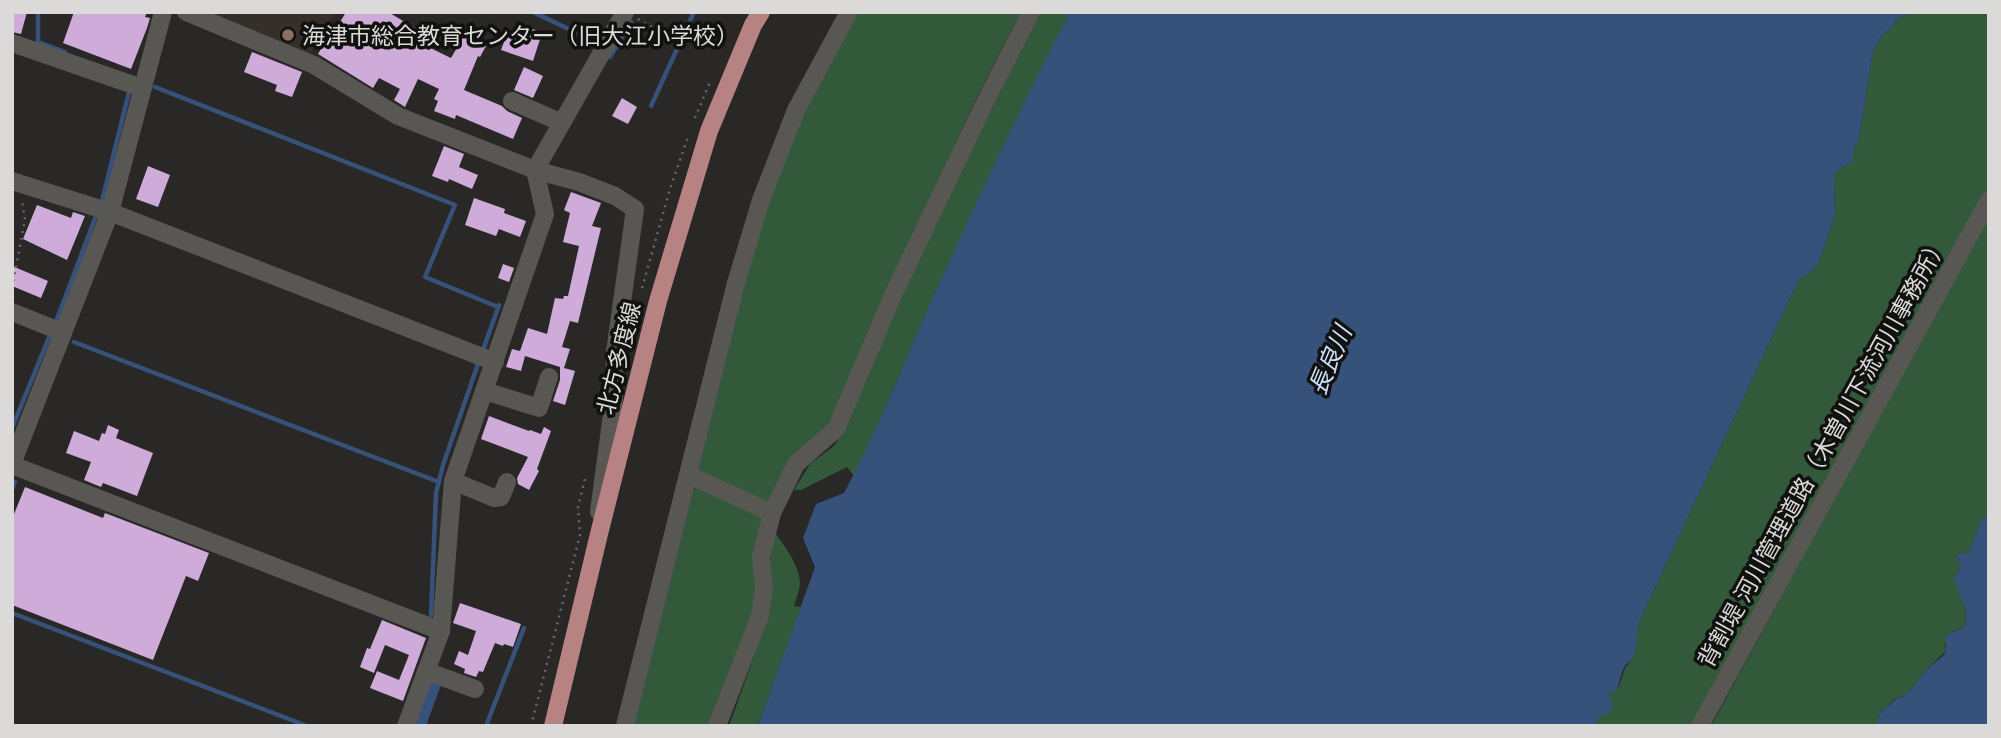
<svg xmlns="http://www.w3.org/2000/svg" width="2001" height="738" viewBox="0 0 2001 738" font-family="Lato,'Noto Sans JP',sans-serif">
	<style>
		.built { fill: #342f28 }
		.green { fill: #325939 }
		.water { fill: #36517a }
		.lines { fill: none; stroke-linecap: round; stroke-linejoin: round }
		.stream { stroke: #36517a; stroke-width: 4.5 }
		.building { fill: #ceabd9 }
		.path { stroke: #696866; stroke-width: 2.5; stroke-dasharray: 2 5; stroke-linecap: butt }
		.minor { stroke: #585754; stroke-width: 18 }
		.major { stroke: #b78382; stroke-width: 18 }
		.education-dot { fill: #8d6e63; stroke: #111110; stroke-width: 2.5 }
		.labels { text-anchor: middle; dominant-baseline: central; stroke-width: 7; stroke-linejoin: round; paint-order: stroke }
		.poi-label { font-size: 23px; fill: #dbdad9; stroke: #111110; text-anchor: start }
		.street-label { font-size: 23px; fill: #dbdad9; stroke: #111110 }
		.water-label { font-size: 24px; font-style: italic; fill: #cfe1fc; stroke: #111110 }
	</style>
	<rect width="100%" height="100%" fill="#292826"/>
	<path class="built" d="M202 12H335L308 57Z"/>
	<g class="green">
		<path d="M856 12H1021L977 97 888 289 829 423 772 500 767 502 704 479 696 468 742 285 767 201 804 109Z"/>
		<path d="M1040 12H1070L1007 141 934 295 863 459 854 476 847 467 801 490H794L810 464 834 446 841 435 934 224Z"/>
		<path d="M1913 12H1989V188L1694 726H1595L1599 716 1608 713V691L1619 686 1625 668 1633 658 1635 653V632L1640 620 1798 281 1815 269 1820 259 1835 215 1834 183 1836 172 1841 167 1853 162V153L1859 139 1873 51 1880 38 1891 28 1896 20Z"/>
		<path d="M1989 214V511L1981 520 1969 552 1957 554 1960 568 1954 578C1961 595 1968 608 1965 627L1952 632 1945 644 1946 651 1927 669 1910 691 1904 696 1895 699 1881 712 1875 726H1711Z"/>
		<path d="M699 486 764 518 757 537 754 561 756 588 753 613 711 726H631L692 490Z"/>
		<path d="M776 534C785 547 799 565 800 582 800 590 796 598 794 606L801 607 758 726H729L765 626 772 591 770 563 772 541Z"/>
	</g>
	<g class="water">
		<path d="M1070 12H1913L1896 20 1891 28 1880 38 1873 51 1859 139 1853 153V162L1842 167 1836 172 1834 183 1835 215 1820 259 1815 269 1798 281 1640 620C1634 634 1638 640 1635 653 1634 659 1629 661 1625 666 1620 675 1620 684 1615 692L1608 691 1613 705 1608 713 1599 717 1595 726H758L815 567 803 538 816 504 844 493C879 429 904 361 934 295 977 200 1022 104 1070 12Z"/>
		<path d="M1989 511V726H1875L1881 712 1896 699 1904 696 1910 691 1927 669 1943 656 1946 651V635L1965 627C1969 607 1959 596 1954 578L1960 568 1957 554 1969 552 1981 520Z"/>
		<path d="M431 681 441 685 426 726H414Z"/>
	</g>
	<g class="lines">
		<g class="stream">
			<path d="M38 12V42L65 52"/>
			<path d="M533 12 594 41"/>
			<path d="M610 57 631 22"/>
			<path d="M155 87 455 205 425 277 498 307"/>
			<path d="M651 106 694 12"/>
			<path d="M102 201 129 92"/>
			<path d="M57 319 96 216"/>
			<path d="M74 342 439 482"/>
			<path d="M482 353 499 305"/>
			<path d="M12 428 50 335"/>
			<path d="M12 489 15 482"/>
			<path d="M12 613 307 726"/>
			<path d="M431 615 436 493 443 465 479 361"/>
			<path d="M486 726 524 628"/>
		</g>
	</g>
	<g class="building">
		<path d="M12 12H27L21 34 12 32Z"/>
		<path d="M74 12H147L145 17 150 18 147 28 131 69 63 43Z"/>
		<path d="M346 12H388L420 31 416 41 451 58 465 34 486 46 480 57 478 56 464 90 502 106 507 111 522 118 513 139 456 115 455 119 434 111 438 101 434 99 439 89 418 79 405 107 394 100 400 89 379 78 373 88 318 54 327 39 329 41Z"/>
		<path d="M530 28 542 33 533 61 501 50 508 31 527 38Z"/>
		<path d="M252 52 302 72 292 97 275 91 277 85 244 72Z"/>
		<path d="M524 67 543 76 533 98 514 90Z"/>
		<path d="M622 98 637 107 628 124 612 116Z"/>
		<path d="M444 146 464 154 459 167 478 175 472 189 449 179 448 182 432 176Z"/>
		<path d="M148 166 170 175 158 207 136 199Z"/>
		<path d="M571 192 601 203 592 226 601 228 578 323 570 321 562 347 570 349 564 368 575 371 565 405 553 401 560 380V367L525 356 521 371 506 367 512 349 520 351 528 328 547 334 555 298 563 299 564 296H568L579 246 563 242 570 213 564 210Z"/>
		<path d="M474 198 505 209 504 213 526 221 520 237 499 229 496 236 465 225Z"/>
		<path d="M37 205 71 218 73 212 85 216 67 260 23 239Z"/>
		<path d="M503 264 514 268 509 282 498 278Z"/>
		<path d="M12 266 48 281 41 298 12 286Z"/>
		<path d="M489 416 529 431 530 430 541 434 544 427 551 431 537 469 539 471 529 490 518 484 517 478 528 457 481 439Z"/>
		<path d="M108 425 119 430 116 438 153 453 137 496 103 483 101 487 84 480 91 462 66 453 74 431 99 441 102 433 105 434Z"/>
		<path d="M25 487 103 518 105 513 209 553 198 581 186 576 153 660 12 605V519Z"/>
		<path d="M460 603 521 624 513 647 504 644 503 646 495 643 483 672 479 671 476 677 464 673 465 669 454 664 459 651 468 655 476 631 453 623Z"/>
		<path d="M382 620 426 638 403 701 370 688 377 671 399 680 409 655 385 645 374 673 360 667 367 648 370 649Z"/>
	</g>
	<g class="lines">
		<g class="path">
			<path d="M638 19 674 40"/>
			<path d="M695 118 710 82"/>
			<path d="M12 288 25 220 22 201"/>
			<path d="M642 288 670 189 688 137"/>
			<path d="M531 726 580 535 578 507 586 475"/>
		</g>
		<g class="minor">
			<path d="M186 12 314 65 398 116 535 170 579 182 615 196 635 209 615 352 614 399 599 512"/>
			<path d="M12 43 142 88"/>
			<path d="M512 101 562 123"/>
			<path d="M12 181 110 212 495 362"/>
			<path d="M12 312 62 332"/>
			<path d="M485 391 539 408 549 377"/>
			<path d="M12 464 110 212 163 12"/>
			<path d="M12 465 441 631"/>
			<path d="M689 475 772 513"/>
			<path d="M453 481 494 498 501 497 507 482"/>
			<path d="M426 671 475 689"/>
			<path d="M406 726 441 631 453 481 545 214 535 170 625 12"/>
			<path d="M625 726 736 283 761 200 796 110 849 12"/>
			<path d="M717 726 760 616 764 589 761 557 772 513 796 464 836 429 894 293 987 98 1031 12"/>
			<path d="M1700 726 1989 200"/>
		</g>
		<path class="major" d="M553 726 599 534 658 301 709 131 753 25 761 12"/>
	</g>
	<circle class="education-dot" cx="288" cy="35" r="7"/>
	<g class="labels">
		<g class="poi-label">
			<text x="302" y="35">海津市総合教育センター（旧大江小学校）</text>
		</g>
		<g class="street-label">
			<text transform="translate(618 358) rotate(-76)">北方多度線</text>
			<text transform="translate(1822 451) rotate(-61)">背割堤 河川管理道路（木曽川下流河川事務所）</text>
		</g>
		<g class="water-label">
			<text transform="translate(1329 360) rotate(-67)">長良川</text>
		</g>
	</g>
	<rect width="2001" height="738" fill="none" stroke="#dbdad9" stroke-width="28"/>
</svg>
